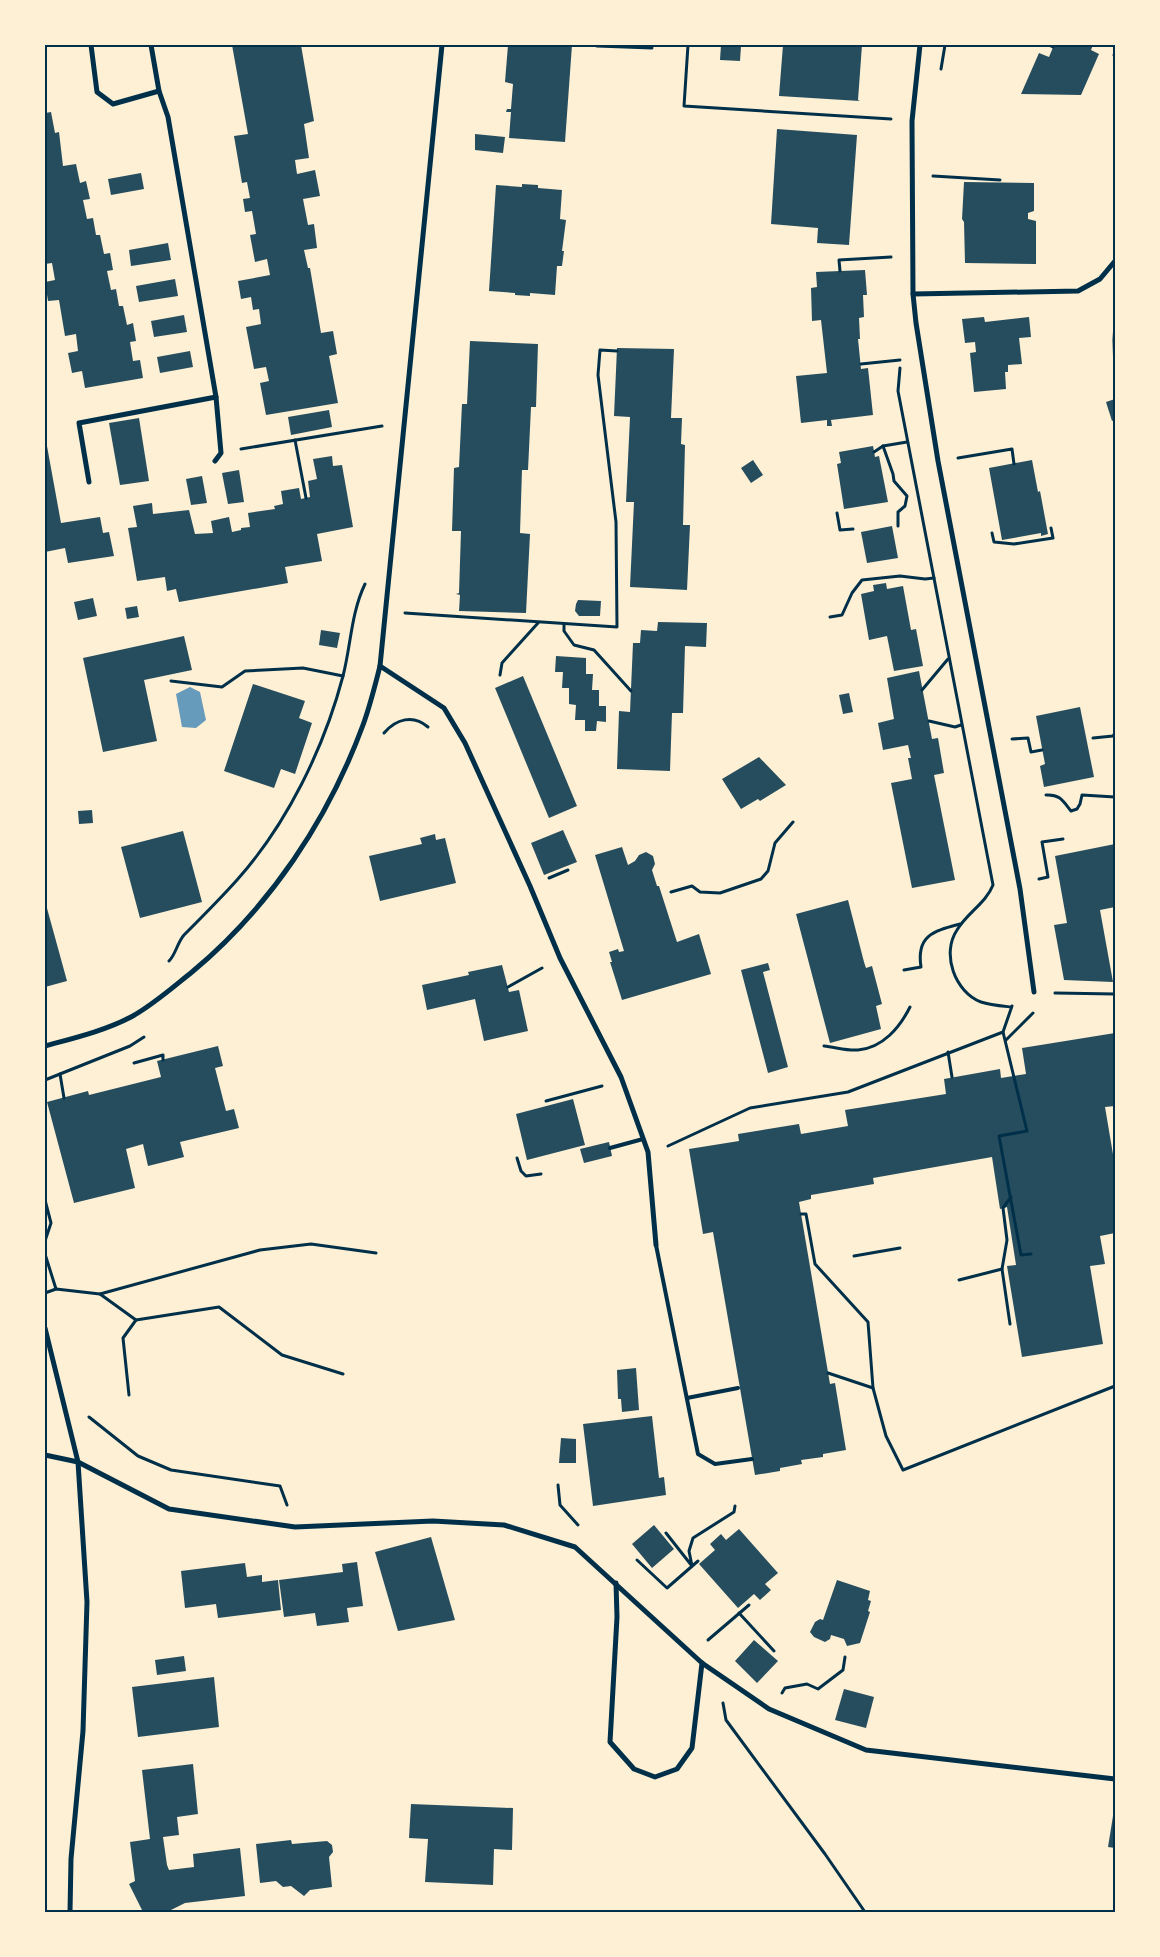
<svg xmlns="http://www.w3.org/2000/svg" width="1160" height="1957" viewBox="0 0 1160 1957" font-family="Karla,sans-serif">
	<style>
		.water { fill: #669bbc }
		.building { fill: #264d5e }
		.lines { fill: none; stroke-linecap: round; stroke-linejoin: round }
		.path { stroke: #003049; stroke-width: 3 }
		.service { stroke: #003049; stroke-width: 4 }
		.minor { stroke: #003049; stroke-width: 5 }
		.neatline { fill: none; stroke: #003049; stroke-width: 2 }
	</style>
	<rect width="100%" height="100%" fill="#fdf0d5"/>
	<path class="water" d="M190 687 200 692 206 720 196 728 182 727 176 694Z"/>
	<g class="building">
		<path d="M232 45H301L314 121 304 124 309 158 295 160 297 174 315 170 320 196 303 199 308 225 314 224 317 248 304 250 308 268H310L321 333 333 331 337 354 329 356 338 403 266 415 260 383 269 381 266 367 254 369 246 327 261 324 259 309 253 310 251 297 241 299 238 281 270 275 267 259 255 262 250 235 256 234 252 211 245 212 243 199 250 198 247 182 242 183 234 136 248 134Z"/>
		<path d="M508 45H572L565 142 509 138 511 112H506L507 109H511L513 84 505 82Z"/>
		<path d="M721 45 741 46 740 61 720 60Z"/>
		<path d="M783 45H862L858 100 860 101 779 96Z"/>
		<path d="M1054 45H1093L1091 50 1099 54 1081 95 1021 94 1039 53 1049 57Z"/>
		<path d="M51 112 55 133 59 132 63 166 76 164 80 183 86 181 90 199 83 200 87 219 93 218 96 235H100L104 254 110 253 113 270 107 271 111 290 116 289 119 306H123L127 325 133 323 136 341 130 342 133 361 140 360 143 378 85 388 82 371 72 373 68 353 78 351 76 334 65 336 59 300 48 301 45 282 55 280 52 263 45 264V113Z"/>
		<path d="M777 129 857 135 849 245 817 243 818 228 771 224Z"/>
		<path d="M475 134 505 137 503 153 475 150Z"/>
		<path d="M141 173 144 189 111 195 108 179Z"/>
		<path d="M964 182 1034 183V211L1028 213V219L1036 221V264L965 263 964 222 962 219Z"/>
		<path d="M522 184 538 185V188L562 190 560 219 566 220 562 251H564L562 266H557L555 295 530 293V296L515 295V293L489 291 496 185 522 187Z"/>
		<path d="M168 243 171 260 131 266 129 250Z"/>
		<path d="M865 270 867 295H863L864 317 859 318 860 339H858L861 369 868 368 873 415 831 420 832 426H827V420L801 423 796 376 827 373 821 320 812 321 811 288 817 287 816 272Z"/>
		<path d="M175 279 178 296 139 302 136 286Z"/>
		<path d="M184 315 187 332 154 337 151 321Z"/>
		<path d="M984 317 985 322 1029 317 1031 337 1019 338 1022 364 1008 365V372H1005L1006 389 974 392 970 353 976 352 975 342 965 343 962 319Z"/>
		<path d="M470 341 538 344 536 407H531L528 470H522L520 533 530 534 526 613 459 611 460 595 456 594 459 593 461 531H452L454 468 459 467 462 404H467Z"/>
		<path d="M617 348 674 349 671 418H682L681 444 685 445 683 525H690L687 590 630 587 634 502H626L630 417 614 416Z"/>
		<path d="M190 351 193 367 160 373 157 357Z"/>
		<path d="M1115 399V420L1112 421 1106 402Z"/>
		<path d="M329 410 332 427 291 435 288 417Z"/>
		<path d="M139 418 149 481 120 485 109 423Z"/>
		<path d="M45 435 61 523 100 517 103 533 109 532 114 556 68 563 65 548 45 552Z"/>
		<path d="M873 446 875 457 879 456 888 502 844 509 837 464 841 463 839 452Z"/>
		<path d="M332 456 333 466 342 465 353 527 317 534 322 561 285 567 288 583 179 602 176 589 167 591 165 577 137 581 128 528 137 527 133 506 152 503 153 514 189 510 195 534 213 533 211 521 229 517 232 532 241 530V528L250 527 248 513 275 509 274 506 283 504 281 491 299 488 301 499 310 497 308 481 317 479 313 459Z"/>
		<path d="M753 460 763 475 751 483 741 468Z"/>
		<path d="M1032 460 1038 492 1040 491 1048 534 1041 536V533L1002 540 989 468Z"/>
		<path d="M239 470 244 502 228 504 222 473Z"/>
		<path d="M202 476 207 503 191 505 186 479Z"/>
		<path d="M892 526 898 558 867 563 861 532Z"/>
		<path d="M886 583 887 589 903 586 911 630 916 629 923 666 894 671 887 636 869 640 861 594 874 591 873 585Z"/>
		<path d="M93 598 97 616 78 620 74 602Z"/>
		<path d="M578 600 601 601 600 616H579L575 611 576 604Z"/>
		<path d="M137 606 139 617 127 619 125 608Z"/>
		<path d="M658 622 707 623 706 647 685 646 683 713H672L670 771 617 769 619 711 630 712 633 643H640L641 630 657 631Z"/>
		<path d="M321 630 340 633 337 648 319 645Z"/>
		<path d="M184 636 192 670 144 680 157 741 103 752 83 658Z"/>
		<path d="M556 656 586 658V674H593L592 690H599V706H606V722L597 721 596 731H585V720H575L576 705 569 704V688H562L563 672H555Z"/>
		<path d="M919 671 932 739 938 738 944 773 934 775 955 880 912 888 891 783 912 779 908 758H911L908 745 883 750 878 723 894 719 887 678Z"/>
		<path d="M523 676 577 806 549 818 495 688Z"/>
		<path d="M253 684 305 701 299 718 312 723 295 774 281 769 274 788 224 771Z"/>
		<path d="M849 693 853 712 843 714 839 695Z"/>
		<path d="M1080 707 1094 777 1044 787 1040 766 1045 764 1036 716Z"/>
		<path d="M759 757 786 785 760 801 758 799 741 809 722 779Z"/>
		<path d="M92 810 93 823 79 824 78 811Z"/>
		<path d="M563 830 577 862 544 875 531 843Z"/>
		<path d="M183 831 202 902 140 918 121 847Z"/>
		<path d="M435 834 436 840 445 838 456 883 380 901 369 856 422 844 420 838Z"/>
		<path d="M1115 844V907L1100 910 1113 982 1064 980 1054 925 1067 923 1055 856Z"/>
		<path d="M622 847 628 865 635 861 639 855 646 852 653 856 655 864 652 870 657 886H659L676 939 677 942 699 934 711 974 622 1000 610 962H612L609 952 618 949 619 952 624 951 595 855Z"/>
		<path d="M848 900 864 962 866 968 872 966 882 1004 876 1006 881 1029 830 1043 796 914Z"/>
		<path d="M45 901 67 981 45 987Z"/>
		<path d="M768 963 770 970 763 972 788 1067 768 1073 741 970Z"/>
		<path d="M502 965 509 992 519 990 528 1031 484 1041 475 999 427 1010 422 985 469 975 468 972Z"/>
		<path d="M1115 1033V1106L1105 1107 1115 1166V1233L1100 1236 1105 1264 1090 1266 1103 1344 1022 1357 1007 1266 1016 1265 1007 1207 1000 1209 992 1157 873 1178 874 1184 811 1195V1199L799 1202 830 1384 835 1383 846 1450 823 1454V1457L801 1460 802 1464 780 1468V1471L755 1475 713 1232 703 1234 689 1149 739 1141 738 1134 799 1124 801 1134 848 1126 845 1110 946 1094 944 1079 1000 1069 1001 1078 1026 1074 1022 1048Z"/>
		<path d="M218 1046 223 1066 215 1068 226 1111 234 1109 239 1128 180 1142 184 1157 148 1166 143 1144 126 1149 135 1188 74 1203 47 1102 88 1091 89 1095 161 1077 157 1061Z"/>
		<path d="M573 1099 585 1145 527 1160 516 1114Z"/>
		<path d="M609 1142 612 1156 584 1163 580 1149Z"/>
		<path d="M636 1368 639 1410 622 1412 621 1399H618L617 1370Z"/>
		<path d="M652 1416 659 1478 664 1477 666 1495 593 1506 583 1424Z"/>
		<path d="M561 1438 576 1439V1463H559Z"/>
		<path d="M654 1525 674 1549 652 1568 632 1544Z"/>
		<path d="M739 1529 778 1573 765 1584 771 1590 760 1600 754 1594 738 1608 699 1564 715 1550 710 1544 721 1534 726 1540Z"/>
		<path d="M431 1537 455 1620 398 1631 375 1552Z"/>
		<path d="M357 1562 363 1606 347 1608 349 1622 317 1626 315 1613 284 1617 279 1580 343 1572 342 1564Z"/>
		<path d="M245 1563 247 1577 262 1575V1582L278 1580 281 1610 218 1618 216 1604 185 1608 181 1571Z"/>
		<path d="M837 1580 870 1591 868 1600 871 1601 868 1611 870 1612 860 1643 847 1646 844 1639 831 1635 830 1639 825 1642 814 1637 810 1632 815 1622 820 1619 823 1620Z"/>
		<path d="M754 1640 778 1661 757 1683 735 1661Z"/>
		<path d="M184 1656 186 1671 157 1675 155 1660Z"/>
		<path d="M214 1677 219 1727 138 1737 132 1687Z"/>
		<path d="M844 1689 874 1697 866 1728 835 1720Z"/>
		<path d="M193 1764 198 1814 177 1817 179 1835 163 1837 167 1865 169 1870 194 1867 193 1854 240 1848 245 1896 185 1903 167 1912H143L129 1884 135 1881 130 1842 150 1839 142 1770Z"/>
		<path d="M411 1804 513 1808 512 1850 494 1849 493 1885 425 1882 428 1839 409 1838Z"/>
		<path d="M1113 1816 1115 1817V1848L1108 1847Z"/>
		<path d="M291 1840 292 1844 327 1841 332 1845 333 1852 329 1857 332 1887 310 1890 304 1896 291 1886 283 1887 276 1881 260 1883 256 1844Z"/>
	</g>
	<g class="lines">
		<g class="path">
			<path d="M688 45 684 106 891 119"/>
			<path d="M1049 45 1053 47"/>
			<path d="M597 46 652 48"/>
			<path d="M1114 55 1115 57"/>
			<path d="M941 69 945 45"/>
			<path d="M933 176 1000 180"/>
			<path d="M840 271 839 260 891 257"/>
			<path d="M1115 322 1114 340 1115 374"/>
			<path d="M861 364 900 360"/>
			<path d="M900 368 898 391 993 885C986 903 967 913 957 930 941 954 955 992 981 1002 990 1005 1002 1006 1011 1007"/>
			<path d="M295 440 306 498"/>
			<path d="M883 446 893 474 894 481 907 496 905 506 898 512V526"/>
			<path d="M241 449 382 426"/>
			<path d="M874 452 883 446 907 442"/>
			<path d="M958 458 1012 449 1014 464"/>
			<path d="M837 513 840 530 853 529"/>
			<path d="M992 533 994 542 1014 544 1053 538 1051 528"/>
			<path d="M405 613 617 627 616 522 598 375 600 350 617 351"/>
			<path d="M830 617 842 615 852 593 862 580 900 576 925 579 934 578"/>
			<path d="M564 624V631L574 645 594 650 631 691"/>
			<path d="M500 675 502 663 538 623"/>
			<path d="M171 681 222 687 245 671 303 668 343 676"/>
			<path d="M922 690 948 659"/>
			<path d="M929 721 955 727 961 725"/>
			<path d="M384 733C396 719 413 714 428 727"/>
			<path d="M1093 738 1113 736 1115 733"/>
			<path d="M1012 739 1028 738 1031 752 1042 750"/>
			<path d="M1046 795C1060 794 1063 801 1071 811L1077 809 1080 804 1082 795 1115 797"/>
			<path d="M549 878 568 870"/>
			<path d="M1039 879 1048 877 1042 842 1063 839"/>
			<path d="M671 892 692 886 700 892 720 893 761 879 768 871 775 843 793 822"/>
			<path d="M169 961C176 954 177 943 184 935 202 917 220 899 237 880 287 824 324 748 343 676 351 645 351 613 365 584"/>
			<path d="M904 970 921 967C916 935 934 931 960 924"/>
			<path d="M508 987 542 968"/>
			<path d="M1055 993 1115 994"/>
			<path d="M1003 1032 1027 1131 999 1136 1021 1255 1031 1254"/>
			<path d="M1006 1040 1033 1013"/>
			<path d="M824 1046C835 1047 847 1051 858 1050 883 1048 900 1027 910 1007"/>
			<path d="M948 1052 952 1077"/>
			<path d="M134 1063 163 1055V1060"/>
			<path d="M60 1074 64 1098"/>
			<path d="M45 1080 130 1046 144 1037"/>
			<path d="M546 1101 602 1086"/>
			<path d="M668 1146 750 1108 848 1092 1003 1032 1012 1006"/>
			<path d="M517 1158 521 1171 526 1176 541 1174"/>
			<path d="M45 1200 51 1223 45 1241"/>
			<path d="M801 1214H806L815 1264 868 1322 873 1388 886 1436 903 1470 1115 1386"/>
			<path d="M45 1254 56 1289"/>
			<path d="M854 1256 900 1248"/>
			<path d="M1002 1269 1010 1324"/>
			<path d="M959 1280 1002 1269 1007 1240 1003 1208 1011 1197"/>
			<path d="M45 1293 56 1289 100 1294 260 1250 311 1244 376 1253"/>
			<path d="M100 1294 136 1320 219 1307 282 1355 343 1374"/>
			<path d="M828 1373 873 1388"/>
			<path d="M129 1395 123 1338 136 1320"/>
			<path d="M89 1417 138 1456 171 1470 280 1486 287 1505"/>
			<path d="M558 1485 560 1505 578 1525"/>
			<path d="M666 1533 692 1566 689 1551 693 1538 734 1512 735 1506"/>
			<path d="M637 1560 667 1588 698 1561"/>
			<path d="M739 1613 774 1651"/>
			<path d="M708 1640 749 1605"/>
			<path d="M782 1693 785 1688 807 1684 818 1689 843 1670 845 1657"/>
			<path d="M723 1703 726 1720 825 1854 865 1912"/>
		</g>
		<g class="service">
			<path d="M610 1148 643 1139"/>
			<path d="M656 1245 698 1454 715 1464 752 1459"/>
			<path d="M687 1398 738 1388"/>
		</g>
		<g class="minor">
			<path d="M91 45 97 92 113 104 159 91 151 45"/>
			<path d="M920 45 912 121 913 294 916 323 938 461 1020 889 1034 992"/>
			<path d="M159 91 168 117 216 397 221 453 215 461"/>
			<path d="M913 294 1078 291 1100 279 1115 261"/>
			<path d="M89 482 79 423 216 397"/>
			<path d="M380 666 444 708 465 743 530 886 560 958 621 1077 648 1152 656 1245"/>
			<path d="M45 1046C74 1038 104 1031 131 1017 153 1005 173 987 192 972 270 907 328 820 363 725 370 706 375 686 380 666L442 45"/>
			<path d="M45 1328 78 1462 87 1602 83 1731 71 1859 70 1912"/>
			<path d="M45 1455 78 1462 169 1509 295 1527 433 1521 504 1525 575 1547 702 1663 769 1709 866 1750 1115 1779"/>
			<path d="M616 1583 617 1617 610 1742 634 1769 655 1777 677 1769 692 1748 702 1663"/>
		</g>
	</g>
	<rect width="1160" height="1957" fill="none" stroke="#fdf0d5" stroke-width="92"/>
	<rect x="46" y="46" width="1068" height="1865" class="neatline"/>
</svg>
